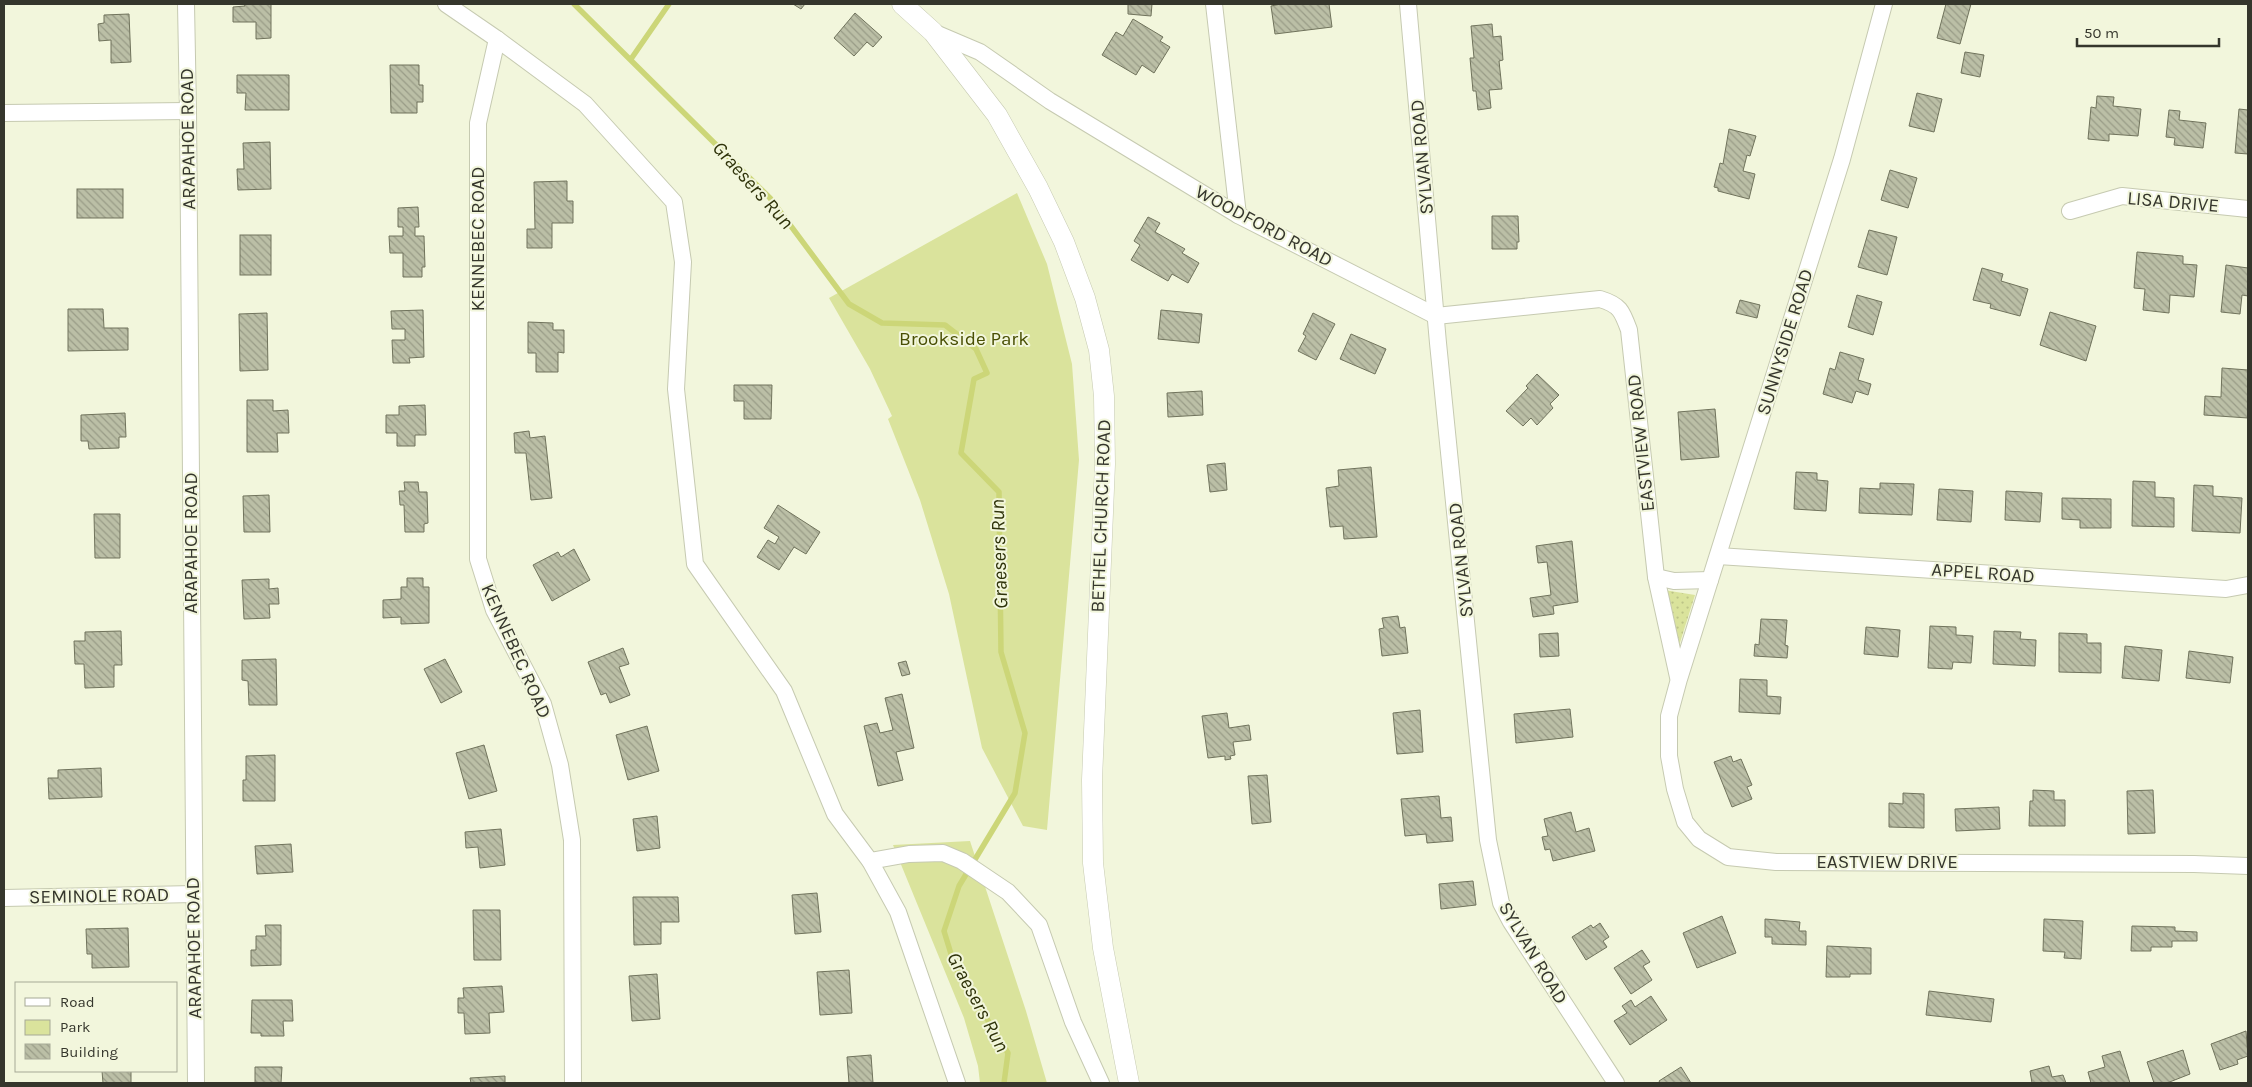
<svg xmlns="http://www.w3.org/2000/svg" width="2252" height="1087" viewBox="0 0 2252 1087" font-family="Karla,sans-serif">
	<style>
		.grass { fill: url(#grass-dots) }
		.park { fill: #dae39c }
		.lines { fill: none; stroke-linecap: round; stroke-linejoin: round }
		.stream { stroke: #ccd678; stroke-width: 5.5 }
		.building { fill: url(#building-back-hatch); stroke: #70735c }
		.minor-casing { stroke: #c6cab1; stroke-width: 18 }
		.tertiary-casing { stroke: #c6cab1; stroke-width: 21 }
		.minor { stroke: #fff; stroke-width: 16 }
		.tertiary { stroke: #fff; stroke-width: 20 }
		.labels { text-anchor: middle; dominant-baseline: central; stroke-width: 4; stroke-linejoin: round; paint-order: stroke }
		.street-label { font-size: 19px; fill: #35362c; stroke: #f2f6dc }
		.park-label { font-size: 19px; fill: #494f04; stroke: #f2f6dc }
		.water-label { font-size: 20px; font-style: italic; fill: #2f330a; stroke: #f2f6dc }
	</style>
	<defs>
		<pattern id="grass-dots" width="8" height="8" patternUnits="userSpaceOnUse" patternTransform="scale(1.25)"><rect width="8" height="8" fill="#dae39c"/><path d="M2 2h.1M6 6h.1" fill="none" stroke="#bcc387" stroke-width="1.8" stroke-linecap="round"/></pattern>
		<pattern id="building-back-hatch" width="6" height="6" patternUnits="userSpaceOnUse" patternTransform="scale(1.25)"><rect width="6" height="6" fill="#bbbfa6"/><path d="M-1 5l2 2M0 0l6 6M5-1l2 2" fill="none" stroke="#999c87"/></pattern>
	</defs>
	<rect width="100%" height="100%" fill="#f2f6dc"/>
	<path class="grass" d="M1664 590 1695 595 1677 652Z"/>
	<g class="park">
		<path d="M1017 193 1047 264 1072 364 1079 460 1047 830 1023 826 982 748 949 594 920 500 888 419 892 416 870 369 829 298Z"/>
		<path d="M970 841 1026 1011 1047 1083H980L978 1066 964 1018 893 845Z"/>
	</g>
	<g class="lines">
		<g class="stream">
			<path d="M574 4 770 198 849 304 882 323 945 325 976 349 987 373 974 379 961 453 999 492 1001 652 1025 733 1015 793 959 886 944 931 955 967 1008 1053 1004 1083"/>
			<path d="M631 59 669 4"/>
		</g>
	</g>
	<g class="building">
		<path d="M244 4H271V38L256 39V22H233V7L245 6Z"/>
		<path d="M793 4H805L801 9Z"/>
		<path d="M1128 4H1152L1151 16 1128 14Z"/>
		<path d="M1281 4H1329L1332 27 1275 34 1271 6Z"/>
		<path d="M1946 4H1971L1960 44 1937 38Z"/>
		<path d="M855 13 882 37 873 47 867 42 854 56 834 38Z"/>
		<path d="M129 14 131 62 111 63V40L99 41 98 24 104 23V15Z"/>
		<path d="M1133 19 1163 37 1160 41 1170 47 1154 73 1142 65 1136 75 1102 55 1116 32 1123 36Z"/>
		<path d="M1492 24 1493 37 1501 36 1503 60 1499 61 1502 89 1489 90 1491 108 1478 110 1476 91H1473L1470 58H1474L1471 26Z"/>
		<path d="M1965 52 1984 55 1980 77 1961 73Z"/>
		<path d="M390 65H419V85H423V102H417V113H391Z"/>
		<path d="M237 75H289V110H245L246 93H237Z"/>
		<path d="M1917 93 1942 99 1934 132 1909 126Z"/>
		<path d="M2097 96 2114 97 2113 106 2141 109 2138 136 2109 134V141L2088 139 2091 107 2096 108Z"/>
		<path d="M2239 109 2248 110V154L2235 153Z"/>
		<path d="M2169 110 2180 111 2179 120 2206 123 2203 148 2174 145 2175 138 2166 137Z"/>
		<path d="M1729 129 1756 136 1750 156 1747 155 1743 171 1755 174 1749 199 1718 191V188L1714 187 1720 163 1723 164Z"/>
		<path d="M270 142 271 189 238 190 237 169H244L243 143Z"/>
		<path d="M1890 170 1917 178 1908 208 1881 200Z"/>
		<path d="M567 181V201H573V223H552V248H527V229H535L534 182Z"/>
		<rect x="77" y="189" width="46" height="29"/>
		<path d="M418 207 419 227H415V236H424L425 267H422V277H403V253H390L389 236H403V227H398V208Z"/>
		<path d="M1492 216H1518L1519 242H1517V249H1492Z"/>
		<path d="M1148 217 1160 223 1155 232 1185 249 1182 253 1199 263 1188 283 1172 274 1168 281 1131 260 1140 245 1134 241Z"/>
		<path d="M1869 230 1897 237 1887 275 1858 267Z"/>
		<rect x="240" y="235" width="31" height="40"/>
		<path d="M2137 252 2183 256V264L2197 265 2194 297 2170 295 2169 313 2143 310 2145 289 2134 288Z"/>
		<path d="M2226 265 2248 268V296L2242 295 2240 314 2221 312Z"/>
		<path d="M1982 268 2003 274 2001 281 2028 289 2020 316 1990 308 1991 304 1973 300Z"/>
		<path d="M1857 295 1882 302 1873 335 1848 327Z"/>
		<path d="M1740 300 1760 305 1757 318 1736 313Z"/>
		<path d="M68 309H103L104 328H128V350L68 351Z"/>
		<path d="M423 310 424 357 409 358 410 363H393L392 340H405V329H392L391 311Z"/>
		<path d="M1161 310 1202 314 1199 343 1158 339Z"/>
		<path d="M2050 312 2096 326 2086 361 2040 345Z"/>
		<path d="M267 313 268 370 240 371 239 314Z"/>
		<path d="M1313 313 1335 324 1316 360 1298 351 1306 336 1303 334Z"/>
		<path d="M528 322 553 323V330H564V353L558 352V372H536V353H528Z"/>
		<path d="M1351 334 1386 349 1375 374 1340 359Z"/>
		<path d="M1840 352 1864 359 1858 380 1871 384 1868 395 1856 391 1852 403 1823 394 1830 368 1835 370Z"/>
		<path d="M2222 368 2248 370V418L2204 415 2205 396 2221 397Z"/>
		<path d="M1537 374 1559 395 1550 404 1553 408 1537 425 1531 418 1523 426 1506 411 1528 388 1526 386Z"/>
		<path d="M734 385H772L771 419H744V401H734Z"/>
		<path d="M1202 391 1203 415 1168 417 1167 393Z"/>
		<path d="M247 400H273V411L288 410 289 433H277L278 452H247Z"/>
		<path d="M425 405 426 435H415V446H397V433H386V415H399V406Z"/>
		<path d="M1715 409 1719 457 1681 460 1678 412Z"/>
		<path d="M125 413 126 437H119V448L89 449 88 441H81V415Z"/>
		<path d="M529 431 530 438 545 436 552 498 531 500 526 453H515L514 433Z"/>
		<path d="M1225 463 1227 490 1210 492 1207 465Z"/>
		<path d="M1371 467 1377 537 1344 539 1343 526 1330 527 1326 488 1339 486 1338 470Z"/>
		<path d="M1796 472 1817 473V480L1828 481 1826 511 1794 509Z"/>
		<path d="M2133 481 2155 482V497L2174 498V527L2132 526Z"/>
		<path d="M404 482H418L419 492H427L428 523 424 524V532H405L404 505H400L399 491H405Z"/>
		<path d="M1880 483 1914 484 1912 515 1859 513 1860 488 1880 489Z"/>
		<path d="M2194 485 2213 486V496L2242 498 2240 533 2192 531Z"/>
		<path d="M1939 489 1973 491 1971 522 1937 520Z"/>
		<path d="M2006 491 2042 493 2040 522 2005 520Z"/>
		<path d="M269 495 270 532H244L243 496Z"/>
		<path d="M2062 498 2111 499V528H2080V520L2062 519Z"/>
		<path d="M778 505 820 532 806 554 794 547 779 570 757 557 768 540 775 544 779 537 764 528Z"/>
		<path d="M94 514H120V558H95Z"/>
		<path d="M1572 541 1578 602 1553 606 1554 614 1533 617 1530 598 1551 595 1547 562 1538 563 1536 546Z"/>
		<path d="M574 549 590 580 552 601 533 565 558 552 561 557Z"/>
		<path d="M407 578H423V587H429V623L401 624V617L383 618V600L401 599V587H407Z"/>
		<path d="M269 579V589L278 588 279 604H269L270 618 244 619 242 580Z"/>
		<path d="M1398 616 1400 628 1405 627 1408 653 1382 656 1379 629 1384 628 1382 618Z"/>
		<path d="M1761 619 1787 620 1785 645 1788 646 1787 658 1754 656 1755 644 1759 645Z"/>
		<path d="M1930 626 1956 627V635L1973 636 1971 663 1953 662 1952 669 1928 668Z"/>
		<path d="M1866 627 1900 630 1898 657 1864 654Z"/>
		<path d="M121 631 122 665H114V687L85 688 84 664H75L74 641H85V632Z"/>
		<path d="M1994 631 2021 632 2020 639 2036 640 2035 666 1993 664Z"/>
		<path d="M1558 633 1559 656 1540 657 1539 634Z"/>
		<path d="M2059 633 2087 634V643H2101V673L2059 672Z"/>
		<path d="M2125 646 2162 650 2159 681 2122 678Z"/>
		<path d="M623 648 629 664 619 667 630 695 610 703 606 693 601 695 588 662Z"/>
		<path d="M2189 651 2233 657 2230 683 2186 678Z"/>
		<path d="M276 659 277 705H249L248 681 242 680V660Z"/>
		<path d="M445 659 462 692 441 703 424 669Z"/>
		<path d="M906 661 910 674 902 676 898 663Z"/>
		<path d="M1740 679 1767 680V696L1781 697 1780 714 1739 712Z"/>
		<path d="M902 694 914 748 896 752 903 780 878 786 864 726 877 723 880 733 893 730 885 698Z"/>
		<path d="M1570 709 1573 737 1516 743 1514 714Z"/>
		<path d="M1420 710 1423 752 1397 754 1393 713Z"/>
		<path d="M1227 713 1229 728 1249 725 1251 740 1233 742 1235 755 1230 756 1231 759 1225 760V756L1208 758 1202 716Z"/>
		<path d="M647 726 659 771 628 780 616 735Z"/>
		<path d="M484 745 497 791 469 799 456 753Z"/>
		<path d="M275 755V801H243V780H246V756Z"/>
		<path d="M1731 756 1733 762 1741 759 1752 785 1747 787 1752 799 1732 807 1714 762Z"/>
		<path d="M101 768 102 797 49 799 48 778H58V770Z"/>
		<path d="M1267 775 1271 822 1252 824 1248 776Z"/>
		<path d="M2033 790 2054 791V800H2065V826H2029L2030 801H2033Z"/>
		<path d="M2153 790 2155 833 2128 834 2127 791Z"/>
		<path d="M1903 793 1924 794V828L1889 827V803L1903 804Z"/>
		<path d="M1439 796 1441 818 1451 817 1453 841 1427 843 1426 834 1405 836 1401 799Z"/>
		<path d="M1999 807 2000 829 1956 831 1955 809Z"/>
		<path d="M1571 812 1576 832 1589 828 1595 851 1553 861 1550 849 1545 850 1542 837 1548 836 1544 819Z"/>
		<path d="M657 816 660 848 637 851 633 819Z"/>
		<path d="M501 829 505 865 480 868 478 847 466 848 465 832Z"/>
		<path d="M291 844 293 872 257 874 255 846Z"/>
		<path d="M1473 881 1476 905 1441 909 1439 884Z"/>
		<path d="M817 893 821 932 795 934 792 895Z"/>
		<path d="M633 897H678L679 922H661V944L634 945Z"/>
		<path d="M473 910H500L501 960H474Z"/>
		<path d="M1722 916 1736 953 1697 968 1683 933Z"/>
		<path d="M1765 919 1800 922 1799 931H1806V945L1772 944V937H1765Z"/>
		<path d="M2044 919 2083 921 2081 959 2064 958 2065 952 2043 951Z"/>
		<path d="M1600 923 1609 937 1603 941 1607 947 1586 960 1572 937 1591 925 1593 928Z"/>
		<path d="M265 925H281V965L251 966V950H256V936H266Z"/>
		<path d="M2132 926 2175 927V931L2197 932V941H2172V947H2151V951H2131Z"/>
		<path d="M128 928 129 967 92 968V954H87L86 929Z"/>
		<path d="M1827 946 1871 948V974H1850V977H1826Z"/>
		<path d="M1642 950 1650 962 1643 966 1652 980 1631 994 1614 968Z"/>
		<path d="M849 970 852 1013 820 1015 817 972Z"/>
		<path d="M657 974 660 1019 632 1021 629 976Z"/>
		<path d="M502 986 504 1012 489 1013 490 1033 465 1034 464 1013H458V998H464L463 988Z"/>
		<path d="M1929 991 1994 999 1991 1022 1926 1015Z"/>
		<path d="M1651 996 1667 1020 1630 1045 1614 1021 1627 1013 1622 1006 1631 1000 1635 1007Z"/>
		<path d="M252 1000H292L293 1021H283L284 1036H261V1033H251Z"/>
		<path d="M2246 1031 2248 1056 2237 1060 2238 1064 2220 1070 2211 1044Z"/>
		<path d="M2183 1050 2190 1074 2167 1083H2154L2147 1062Z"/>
		<path d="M2120 1051 2130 1083H2091L2088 1072 2105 1067 2102 1056Z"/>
		<path d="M871 1055 873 1083H849L847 1057Z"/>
		<path d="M2049 1066 2052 1077 2063 1075 2066 1083H2032L2030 1071Z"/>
		<path d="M255 1067H282L281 1083H255Z"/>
		<path d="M1681 1067 1691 1083H1660L1659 1081Z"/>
		<path d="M102 1071H131V1083H103Z"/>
		<path d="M505 1076V1083H471L470 1078Z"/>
	</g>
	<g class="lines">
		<g class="minor-casing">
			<g id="minor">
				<path d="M186 4 188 111 196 1083"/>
				<path d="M446 4 497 39 585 104 674 202 683 262 676 389 695 564 784 691 835 814 870 861 898 912 957 1083"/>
				<path d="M1214 4 1238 215"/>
				<path d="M1408 4 1438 343 1488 840 1501 903 1511 922 1616 1083"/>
				<path d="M1884 4 1842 159 1679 679 1669 716V756L1675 789 1685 822 1699 839 1728 857 1776 862 2194 864 2248 866"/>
				<path d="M933 32 980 52 1050 101 1238 215 1436 316 1600 299C1620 305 1622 311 1629 330L1656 577 1678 677"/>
				<path d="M497 39 478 123V559L494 610 543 704 560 765 572 840 573 1083"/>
				<path d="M4 113 188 111"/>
				<path d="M2070 211 2122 196 2248 209"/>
				<path d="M1718 556 2226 589 2248 585"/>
				<path d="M1656 577 1674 581 1710 580"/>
				<path d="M870 861 909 854 943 853 962 861 1008 892 1039 925 1073 1022 1101 1083"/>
				<path d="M4 898 194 894"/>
			</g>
		</g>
		<g class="tertiary-casing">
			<path id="tertiary" d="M902 4 933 32 997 115 1038 188 1064 242 1085 298 1099 350 1104 396 1105 464 1092 780 1093 863 1103 948 1129 1083"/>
		</g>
		<use href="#minor" class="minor"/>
		<use href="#tertiary" class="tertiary"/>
	</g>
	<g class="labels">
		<g class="street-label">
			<text transform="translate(188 139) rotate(-91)">ARAPAHOE ROAD</text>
			<text transform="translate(1422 157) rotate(-95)">SYLVAN ROAD</text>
			<text transform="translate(2173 202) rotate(5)">LISA DRIVE</text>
			<text transform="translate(1264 226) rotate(28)">WOODFORD ROAD</text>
			<text transform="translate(478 239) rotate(-90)">KENNEBEC ROAD</text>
			<text transform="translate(1785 342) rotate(-73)">SUNNYSIDE ROAD</text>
			<text transform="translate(1641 443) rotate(-96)">EASTVIEW ROAD</text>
			<text transform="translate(1101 516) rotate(-88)">BETHEL CHURCH ROAD</text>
			<text transform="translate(191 543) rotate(-90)">ARAPAHOE ROAD</text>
			<text transform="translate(1461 560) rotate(-96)">SYLVAN ROAD</text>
			<text transform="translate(1983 573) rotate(4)">APPEL ROAD</text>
			<text transform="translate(516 651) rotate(66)">KENNEBEC ROAD</text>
			<text x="1887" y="862">EASTVIEW DRIVE</text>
			<text transform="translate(99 896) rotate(-1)">SEMINOLE ROAD</text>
			<text transform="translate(194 948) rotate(-91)">ARAPAHOE ROAD</text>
			<text transform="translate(1533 953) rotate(59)">SYLVAN ROAD</text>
		</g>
		<g class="park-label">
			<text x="964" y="339">Brookside Park</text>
		</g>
		<g class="water-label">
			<text transform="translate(753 185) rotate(48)">Graesers Run</text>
			<text transform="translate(999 554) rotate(-92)">Graesers Run</text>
			<text transform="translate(978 1002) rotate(62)">Graesers Run</text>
		</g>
	</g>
	<rect width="2252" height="1087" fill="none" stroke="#35362c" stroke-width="10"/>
	<rect x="15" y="982" width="162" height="90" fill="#f2f6dc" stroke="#a6a996"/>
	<rect x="25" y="998" width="25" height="8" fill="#ffffff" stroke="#a6a996"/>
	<text x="60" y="1007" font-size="15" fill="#35362c">Road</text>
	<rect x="25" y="1020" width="25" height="15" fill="#dae39c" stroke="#a6a996"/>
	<text x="60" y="1032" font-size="15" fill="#35362c">Park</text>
	<rect x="25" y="1044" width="25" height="15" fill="url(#building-back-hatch)" stroke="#a6a996"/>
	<text x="60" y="1057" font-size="15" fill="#35362c">Building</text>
	<path d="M2077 38v8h142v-8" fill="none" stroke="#35362c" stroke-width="2.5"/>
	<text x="2084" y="38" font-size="15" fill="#35362c" stroke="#f2f6dc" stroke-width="4" paint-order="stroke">50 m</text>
</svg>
